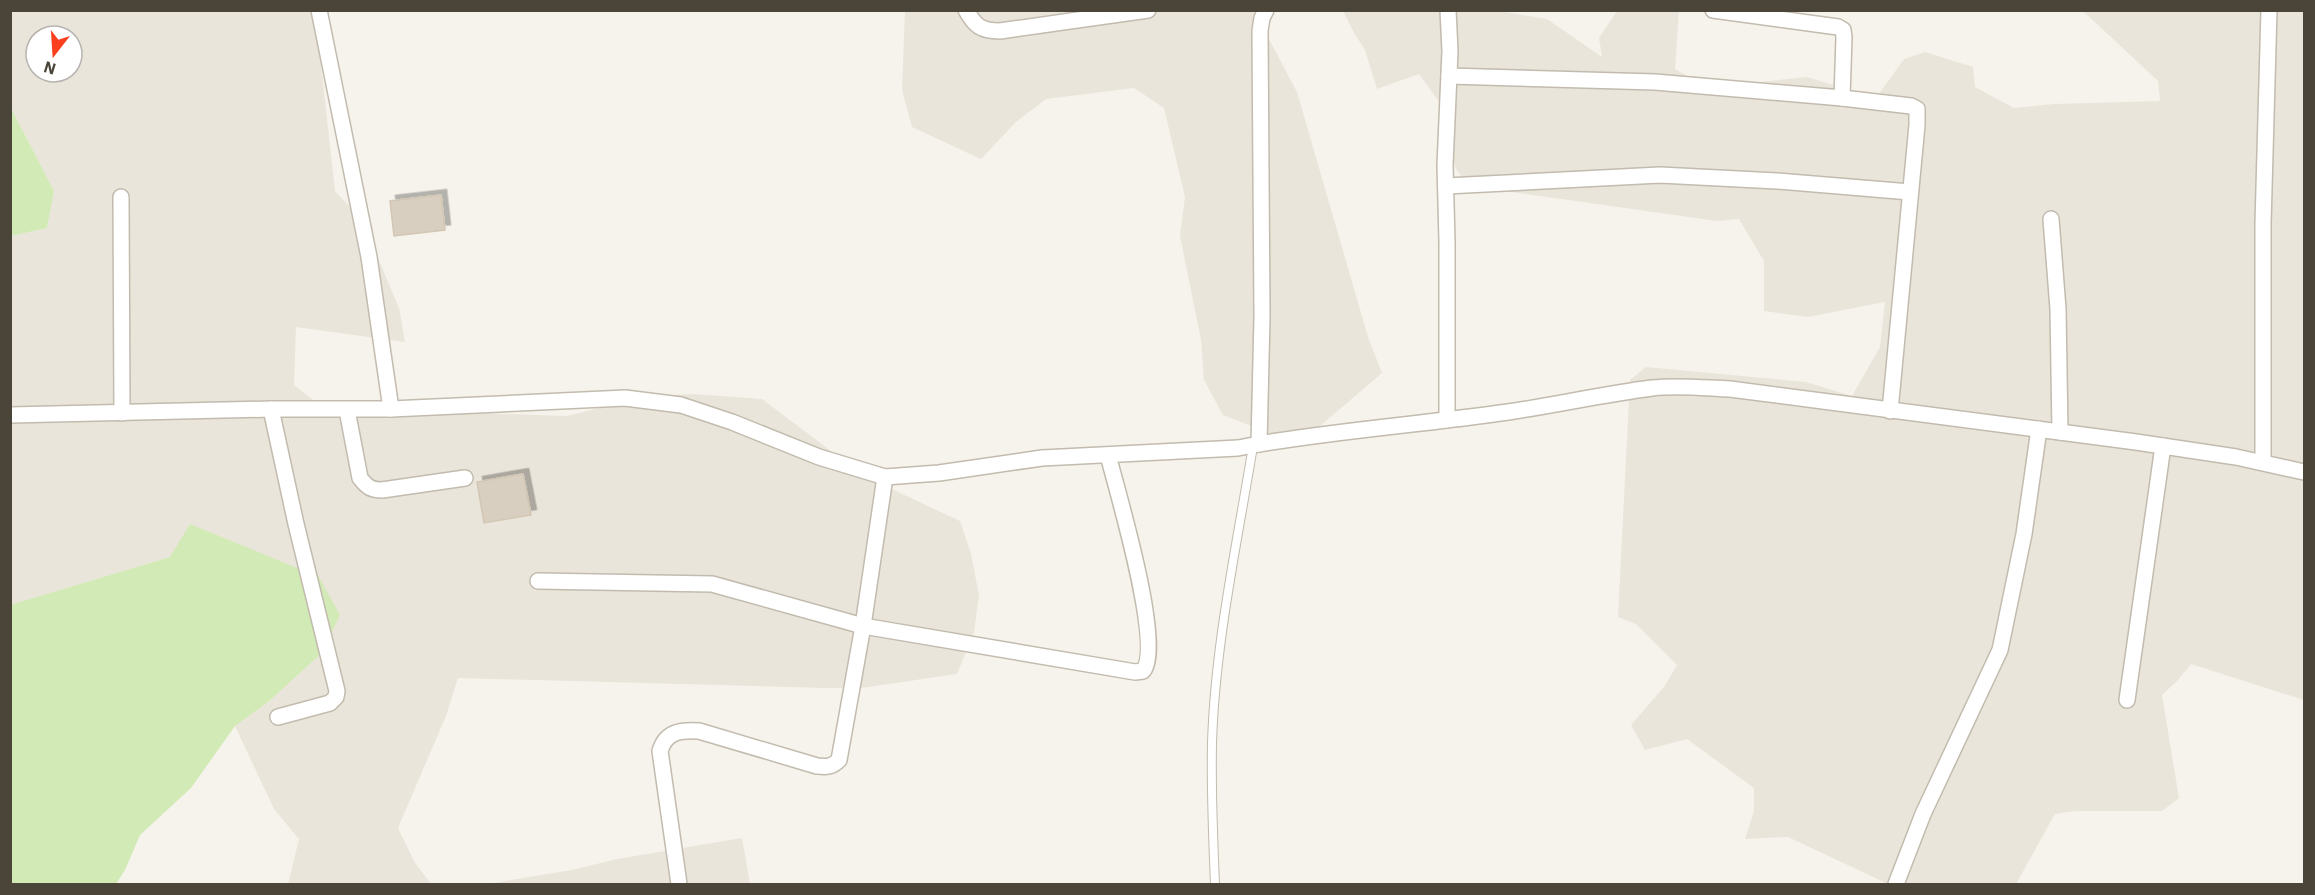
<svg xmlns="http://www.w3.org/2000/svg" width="2315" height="895" viewBox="0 0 2315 895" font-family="'IBM Plex Sans',sans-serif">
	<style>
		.residential { fill: #eae5da; fill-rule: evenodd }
		.green { fill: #d2eab5 }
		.building { fill: #d8cfc1; stroke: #d3c7b4; stroke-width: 1.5; filter: url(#shadow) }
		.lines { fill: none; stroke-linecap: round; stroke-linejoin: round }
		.service-casing { stroke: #c2bbae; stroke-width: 10 }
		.minor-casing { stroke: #c2bbae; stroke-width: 18 }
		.service { stroke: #fff; stroke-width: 8 }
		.minor { stroke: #fff; stroke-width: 15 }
	</style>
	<defs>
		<filter id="shadow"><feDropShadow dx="5.5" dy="-5.5" stdDeviation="0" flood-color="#0004"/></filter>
	</defs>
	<rect width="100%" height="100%" fill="#f6f3ec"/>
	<g class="residential">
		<path d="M1493 10 1547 19 1602 57 1599 38 1617 11H1679L1675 69 1692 79 1742 84 1807 77 1876 98 1904 59 1925 52 1973 67 1975 87 2014 108 2054 104 2160 101 2158 81 2083 11H2304V700L2191 664 2178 680 2162 695 2179 798 2162 811H2075L2055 814 2016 884H1888L1788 837 1745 839 1754 811V788L1687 739 1645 750 1631 725 1664 687 1677 665 1636 624 1618 617 1630 380 1646 367 1806 382 1852 396 1880 347 1885 302 1808 317 1764 311V261L1739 219 1717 221 1469 186 1456 169 1446 142 1453 121 1419 74 1377 89 1365 50 1353 31 1343 11Z"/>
		<path d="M11 11H315L335 191 362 220 399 308 405 342 296 327 294 385 323 408 567 416 649 396 693 394 762 399 864 476 960 521 971 554 979 595 974 632 957 674 861 688H825L458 678 446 716 398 828 415 863 431 884H288L299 839 274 809 235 726 268 702 322 653 170 557 11 605 10 236 47 228 54 191 11 108ZM36 36H72V72H36Z"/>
		<path d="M905 11H1260L1261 24 1297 92 1368 337 1382 373 1320 426 1280 437 1223 415 1204 380 1201 340 1180 236 1185 197 1164 108 1134 88 1046 99 1016 122 981 159 912 127 902 90Z"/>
		<path d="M742 838 750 884H487L572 870 617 859Z"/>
	</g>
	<g class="green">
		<path d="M11 108 54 191 47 228 11 236Z"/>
		<path d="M190 524 319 577 340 615 322 653 268 702 235 726 191 788 140 835 125 870 116 884H11L10 605 170 557Z"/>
	</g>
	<g class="building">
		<path d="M441 195 445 230 394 236 390 201Z"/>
		<path d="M523 474 531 515 484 523 477 482Z"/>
	</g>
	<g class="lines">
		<g class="service-casing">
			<path id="service" d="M1215 884C1213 838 1211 790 1212 743 1215 644 1237 544 1253 446"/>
		</g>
		<g class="minor-casing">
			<g id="minor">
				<path d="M319 10 369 257 391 409"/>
				<path d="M966 10C975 26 981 31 1000 31L1148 10"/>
				<path d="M1713 10 1838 27 1843 30 1844 37 1842 98 1911 106 1917 109V125L1890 411"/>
				<path d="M1449 76 1655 82 1842 98"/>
				<path d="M1446 186 1660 175 1777 181 1910 192"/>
				<path d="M121 197 122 413"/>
				<path d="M2051 219 2058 309 2060 432"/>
				<path d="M271 409 296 524 337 691 336 697 330 703 278 717"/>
				<path d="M347 410 360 478C367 487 371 490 382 490L465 478"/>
				<path d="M10 415 271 409H391L625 398 681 405 732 422 819 457 885 477 939 473 1042 458 1238 448 1259 444 1262 317 1260 31 1262 18 1266 10"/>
				<path d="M1447 420V242L1445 165 1450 51 1448 10"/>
				<path d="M1259 444C1342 430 1425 424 1508 412 1556 405 1604 394 1652 388 1678 385 1704 388 1730 389L2136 442 2236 457 2304 472"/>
				<path d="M2263 462V224L2269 10"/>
				<path d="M538 581 712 584 863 626 1135 672 1143 671C1164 646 1117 491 1108 455"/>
				<path d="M2127 700 2163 446"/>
				<path d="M679 884 660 751C666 731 681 730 699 731L817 766C827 767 832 767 839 760L863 626 885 477"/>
				<path d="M1896 884 1923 814 2000 650 2024 534 2039 429"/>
			</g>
		</g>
		<use href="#service" class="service"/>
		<use href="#minor" class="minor"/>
	</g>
	<rect width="2315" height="895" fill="none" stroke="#4b4439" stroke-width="24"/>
	<g transform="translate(54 54) rotate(197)"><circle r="28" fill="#ffffff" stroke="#b7b4b0" stroke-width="1.5"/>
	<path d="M0-4.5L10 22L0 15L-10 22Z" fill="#fc3f1d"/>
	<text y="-9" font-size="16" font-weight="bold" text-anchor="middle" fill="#4b4439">N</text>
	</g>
</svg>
